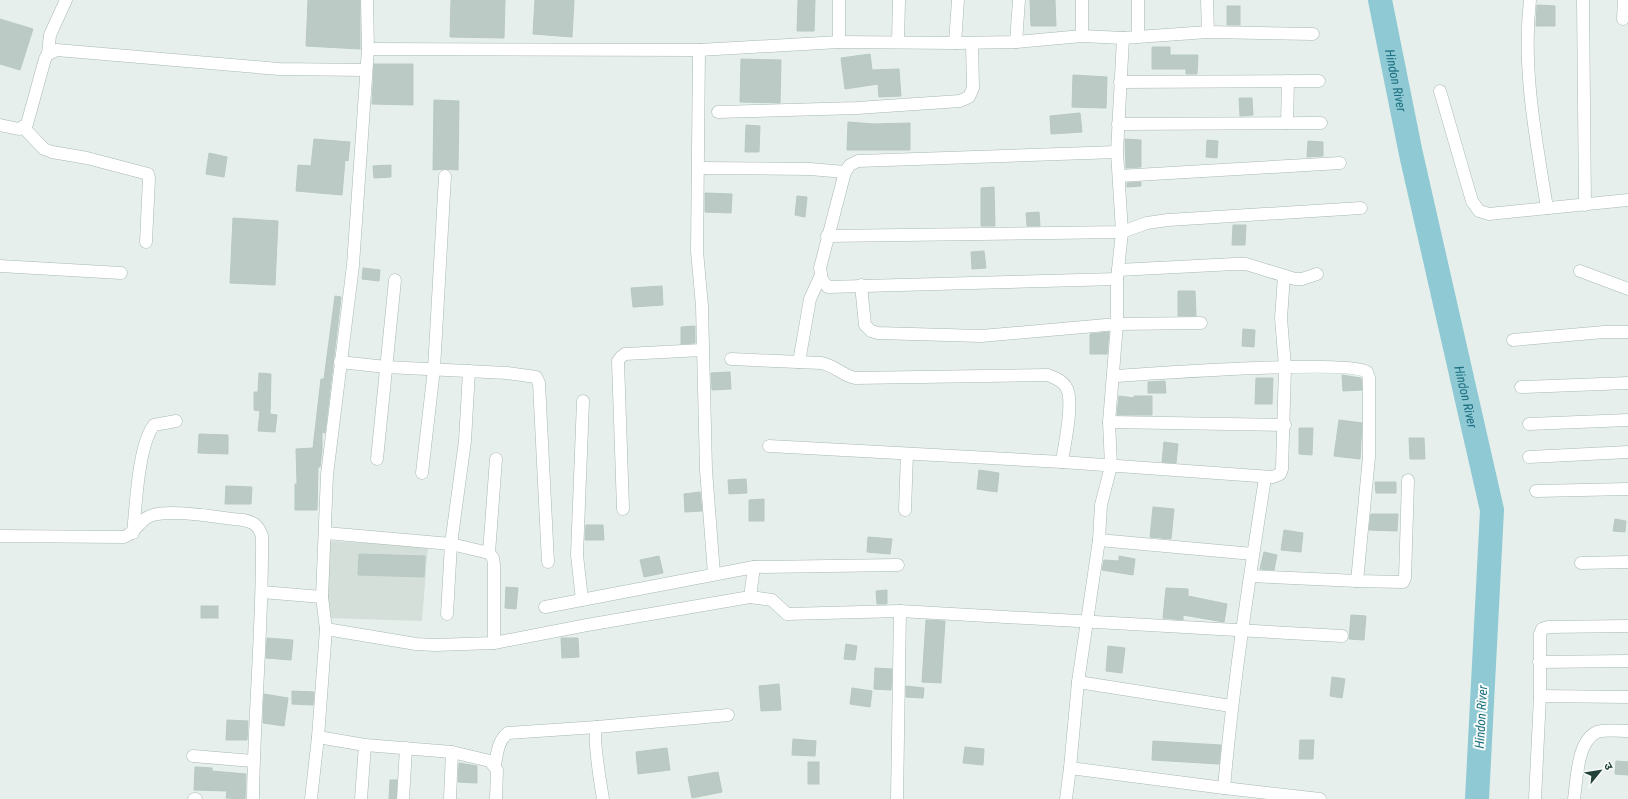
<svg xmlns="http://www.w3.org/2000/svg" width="1628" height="799" viewBox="0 0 1628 799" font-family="'Roboto Condensed','Noto Sans Devanagari',sans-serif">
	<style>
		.built { fill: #d4dfda }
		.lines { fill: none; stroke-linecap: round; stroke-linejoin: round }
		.river { stroke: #8ec9d4; stroke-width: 24 }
		.building { fill: #bbcac4; stroke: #b8c9c2 }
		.street-casing { stroke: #a8b8b2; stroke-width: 13 }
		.street { stroke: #fff; stroke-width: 12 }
		.labels { text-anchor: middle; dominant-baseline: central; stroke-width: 4; stroke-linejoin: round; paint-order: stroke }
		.water-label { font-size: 13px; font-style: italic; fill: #1c6f80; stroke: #f7fbf9 }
	</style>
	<rect width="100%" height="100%" fill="#e6efeb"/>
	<path class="built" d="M329 541 428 546 422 621 326 618Z"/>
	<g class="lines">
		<path class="river" id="s1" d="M1380 0 1411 154 1492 510 1477 799"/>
	</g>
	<g class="building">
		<path d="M308 0H360V49L306 46Z"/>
		<path d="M451 0H505L504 38 450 37Z"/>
		<path d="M535 0H574L572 37 533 34Z"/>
		<path d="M798 0H815L814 31H797Z"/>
		<path d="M1030 0H1055L1056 26H1031Z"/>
		<path d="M1537 5 1555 6V26H1536Z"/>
		<rect x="1227" y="6" width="13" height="19"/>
		<path d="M0 19 33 29 20 70 0 64Z"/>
		<path d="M1152 47H1170V55H1198L1197 74H1186V69H1152Z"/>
		<path d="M870 54 872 70 899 69 901 96 879 97 878 84 845 89 841 58Z"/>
		<path d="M741 59 781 60 780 103 740 102Z"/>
		<path d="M374 64H413V105L372 104Z"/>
		<path d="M1073 75 1107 77 1106 108 1072 107Z"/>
		<path d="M1239 98H1252L1253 115 1240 116Z"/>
		<path d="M434 100 459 101 458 170 445 169 433 170Z"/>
		<path d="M1080 113 1082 132 1051 134 1050 116Z"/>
		<path d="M848 122 874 124 910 123V150H847Z"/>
		<path d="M746 125 760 126 759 152H745Z"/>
		<path d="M314 139 350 142 348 161 345 160 342 195 296 191 298 165 311 166Z"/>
		<path d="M1125 139 1141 140V167L1126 168Z"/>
		<path d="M1207 140 1218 141 1217 158 1206 157Z"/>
		<path d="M1308 141 1323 142V156L1307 157Z"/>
		<path d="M209 153 227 157 224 177 206 174Z"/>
		<path d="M391 165V177L374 178 373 166Z"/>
		<path d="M1141 182V186L1127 187V183Z"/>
		<path d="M994 187 995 226H981V188Z"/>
		<path d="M705 193 732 194 731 213 705 212Z"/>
		<path d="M797 196 807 197 805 217 795 215Z"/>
		<path d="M1039 212 1040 226H1027L1026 213Z"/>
		<path d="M233 218 278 221 275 285 230 283Z"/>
		<path d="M1233 225H1246L1245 245H1232Z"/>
		<path d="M984 251 986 268 972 269 971 252Z"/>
		<path d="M363 268 380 270 379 281 362 279Z"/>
		<path d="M662 286 663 305 633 307 631 288Z"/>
		<path d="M1178 291H1195L1196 316H1178Z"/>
		<path d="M335 296 341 297 325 433 322 432V450L320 467H318L317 510H295V484H297L296 449 313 448 321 379H324Z"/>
		<path d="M695 326V343L681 344V327Z"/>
		<path d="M1243 329 1255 330 1254 347 1242 346Z"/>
		<path d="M1109 332 1107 354H1090V334Z"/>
		<path d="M730 372 731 389 712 390 711 373Z"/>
		<path d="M259 373 271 374 270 414 277 415 275 432 258 431 260 411 254 410V392H258Z"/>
		<path d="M1342 375 1361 378 1362 390 1343 391Z"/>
		<path d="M1256 378H1273L1272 404H1255Z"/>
		<path d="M1165 381 1166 393H1148V382Z"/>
		<path d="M1119 396 1134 398V396H1152V415H1117Z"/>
		<path d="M1339 420 1362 423 1360 459 1334 456Z"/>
		<path d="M1299 428H1313L1312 455 1299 454Z"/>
		<path d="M199 434 228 435V454L198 453Z"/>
		<path d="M1409 438H1424L1425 459H1410Z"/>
		<path d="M1164 442 1178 444 1176 463 1162 462Z"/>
		<path d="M979 470 999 473 997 492 977 489Z"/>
		<path d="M746 479 747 493 729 494 728 480Z"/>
		<path d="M1375 482H1396V493H1376Z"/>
		<path d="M226 486 252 487 251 504H225Z"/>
		<path d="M700 492 702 511 685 512 684 494Z"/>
		<path d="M764 499V521H749V500Z"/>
		<path d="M1153 507 1174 509 1171 539 1150 537Z"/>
		<path d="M1371 514H1398L1397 531 1369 530Z"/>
		<path d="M1615 519 1626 521 1625 532 1613 531Z"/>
		<path d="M586 525H603L604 540H585Z"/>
		<path d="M1284 530 1303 533 1301 552 1281 550Z"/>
		<path d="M868 537 892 539 890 554 867 552Z"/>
		<path d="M1264 552 1277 555 1274 570 1260 569Z"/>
		<path d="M359 554 425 556 424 577 358 575Z"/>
		<path d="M659 556 663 573 644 577 640 560Z"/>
		<path d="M1119 556 1135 559 1133 575 1102 570 1104 560 1119 561Z"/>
		<path d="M506 587 518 588 516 609 505 608Z"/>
		<path d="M1166 588 1188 589V596L1227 604 1224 622 1183 615V620L1163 618Z"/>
		<path d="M887 590V604H877L876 591Z"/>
		<rect x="201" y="606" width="17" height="12"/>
		<path d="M1351 615 1366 616 1364 640 1349 639Z"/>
		<path d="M926 620 945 621 941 683 922 682Z"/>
		<path d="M267 638 293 640 291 660 266 658Z"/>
		<path d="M561 638H578L579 657 562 658Z"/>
		<path d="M846 644 857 646 855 660 844 659Z"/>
		<path d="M1108 646 1125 648 1122 673 1106 671Z"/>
		<path d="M875 668 892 669 891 690 874 689Z"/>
		<path d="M1332 677 1345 679 1342 698 1330 696Z"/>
		<path d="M779 684 781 710 761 711 759 686Z"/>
		<path d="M906 686 924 688 923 698 906 697Z"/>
		<path d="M852 688 872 691 870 707 850 704Z"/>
		<path d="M292 691 314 692 313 705 292 704Z"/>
		<path d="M264 694 288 698 284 726 263 723Z"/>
		<path d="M227 720 248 721 247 740H226Z"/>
		<path d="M793 739 816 741 815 756 792 755Z"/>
		<path d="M1300 740H1314L1313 759H1299Z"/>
		<path d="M1153 741 1221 745 1219 764 1152 760Z"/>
		<path d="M965 747 984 749 983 765 963 763Z"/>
		<path d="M667 748 670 770 638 774 636 752Z"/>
		<path d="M1616 761 1628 762V775L1615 774Z"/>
		<rect x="808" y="762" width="11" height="22"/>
		<path d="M459 763 477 766V783L458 782Z"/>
		<path d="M195 767 212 768V771L246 774 245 799 226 798 227 791 194 790Z"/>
		<path d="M718 772 722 792 692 798 688 777Z"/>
		<path d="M390 780H397L396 799H389Z"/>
	</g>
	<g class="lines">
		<g class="street-casing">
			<g id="street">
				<path d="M1082 0V36"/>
				<path d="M1207 0 1208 32"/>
				<path d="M1530 0C1522 69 1536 139 1547 208"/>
				<path d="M1583 0 1585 205"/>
				<path d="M1623 19 1624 0"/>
				<path d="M1138 36V0"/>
				<path d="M839 42V0"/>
				<path d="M898 42 899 0"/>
				<path d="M1016 42 1019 0"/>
				<path d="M955 43 958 0"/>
				<path d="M368 49 699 50 839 42 955 43 1016 42 1082 36 1123 38 1208 32 1313 34"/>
				<path d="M699 50 697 251 702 306 706 470 714 574"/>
				<path d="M48 54 50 35 66 0"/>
				<path d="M1120 82 1319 81"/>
				<path d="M1440 91 1472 201 1479 211 1489 214 1628 200"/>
				<path d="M718 112 857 108 960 101 969 97 973 88 972 43"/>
				<path d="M1287 123 1288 81"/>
				<path d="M1118 124 1321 123"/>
				<path d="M0 125 19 129 27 124 45 59 47 55 57 50 279 69 366 70"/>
				<path d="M23 127 44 149 52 152 87 158 148 174 149 178 146 242"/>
				<path d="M1117 152 858 161 850 165 845 172 820 268 822 280 828 287 1117 279"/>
				<path d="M698 168 810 169 845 172"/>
				<path d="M1119 176 1340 163"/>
				<path d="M827 236 1122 232 1147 223 1168 220 1361 208"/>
				<path d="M0 266 121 273"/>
				<path d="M1118 270 1235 264H1246L1295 279H1302L1317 274"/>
				<path d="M1580 271 1628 289"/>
				<path d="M861 285 865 325 871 331 878 333 981 336 1117 324 1201 323"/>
				<path d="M1513 340 1604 332H1628"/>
				<path d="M731 359 821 363C834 365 842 375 855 378L1048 375C1055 378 1062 380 1066 387 1075 400 1064 446 1062 462"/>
				<path d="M340 362 386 367 507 373 536 377 539 383 548 562"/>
				<path d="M799 362 810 299 821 275"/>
				<path d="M1113 376C1149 374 1349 359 1367 372L1369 378V457L1357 581"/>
				<path d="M1521 387 1628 383"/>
				<path d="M1109 422 1285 425"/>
				<path d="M1529 424 1628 420"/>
				<path d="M769 446 1062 462 1273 477 1280 474 1282 469 1285 367 1281 318 1284 276"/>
				<path d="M1529 457 1628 452"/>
				<path d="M377 459 395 280"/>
				<path d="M422 473 434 369 445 176"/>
				<path d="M1265 478C1249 581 1233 683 1224 788L1320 799"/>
				<path d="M1536 491 1628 489"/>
				<path d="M623 509 618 361 621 357 625 354 702 350"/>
				<path d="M905 510 907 454"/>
				<path d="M133 533C136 506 138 445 154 425L176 421"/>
				<path d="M326 533 451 544 489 553 493 558 494 565V643"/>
				<path d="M0 536 124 537C137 532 140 518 153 515 175 509 219 518 243 520 254 522 258 525 262 536 263 624 254 711 253 799"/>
				<path d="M1099 540 1253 554"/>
				<path d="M489 553 496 459"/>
				<path d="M1581 563 1628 562"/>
				<path d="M1251 576 1357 581 1403 582 1405 578 1408 480"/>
				<path d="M262 592 322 597"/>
				<path d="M750 597 754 567"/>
				<path d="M582 600 577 555 583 401"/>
				<path d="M545 607 754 567 898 565"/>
				<path d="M447 614 451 544 465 441 469 371"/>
				<path d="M326 629 416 644 435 645 494 643 587 625 750 597 772 600 787 614 900 611 1342 636"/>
				<path d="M1539 662 1628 661"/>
				<path d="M1078 682 1231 706"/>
				<path d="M1540 696 1628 697"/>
				<path d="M318 737 365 745 452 752 490 761 497 770 496 799"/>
				<path d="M193 756 253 761"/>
				<path d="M495 765C497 754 498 740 508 733L597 727"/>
				<path d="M1070 768 1224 788"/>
				<path d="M194 799H196"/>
				<path d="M311 799 318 737 326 629 322 597 327 475 353 265 368 49 367 0"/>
				<path d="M361 799 365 745"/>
				<path d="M403 799 406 748"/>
				<path d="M450 799 452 752"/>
				<path d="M603 799C601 787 592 735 597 727L728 715"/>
				<path d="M897 799 900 611"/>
				<path d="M1066 799 1070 768 1078 682 1099 540 1101 505 1111 466 1109 422 1117 324V279L1122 232 1117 152 1123 38"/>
				<path d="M1535 799 1540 696V634L1542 629 1548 627 1628 626"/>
				<path d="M1574 799C1577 779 1577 741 1597 732 1606 729 1619 731 1628 731"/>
			</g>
		</g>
		<use href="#street" class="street"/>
	</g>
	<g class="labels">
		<g class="water-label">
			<text stroke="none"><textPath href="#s1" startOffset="82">Hindon River</textPath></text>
			<text stroke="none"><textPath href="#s1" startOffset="406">Hindon River</textPath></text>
			<text transform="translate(1481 717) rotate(-87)">Hindon River</text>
		</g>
	</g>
	<g transform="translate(1600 771) rotate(60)" stroke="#f7fbf9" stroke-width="3" paint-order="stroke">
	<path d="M0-3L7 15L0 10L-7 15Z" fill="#24423a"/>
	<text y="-6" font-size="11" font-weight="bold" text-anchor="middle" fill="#24423a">उ</text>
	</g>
</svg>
